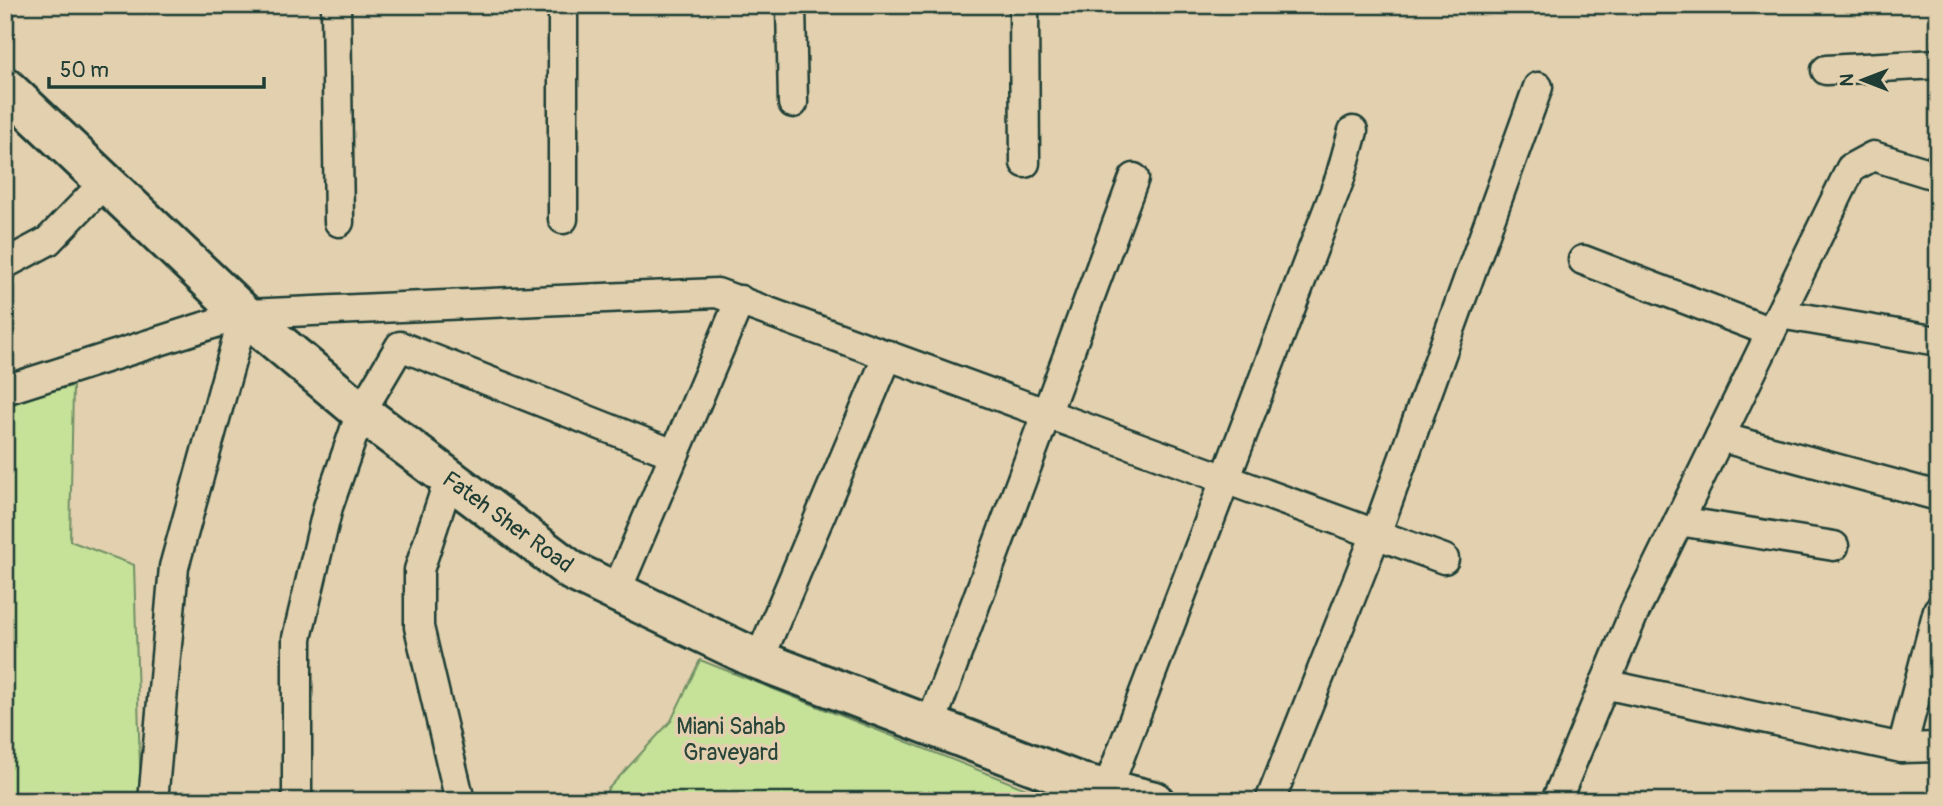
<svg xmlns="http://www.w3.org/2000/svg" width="1943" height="806" viewBox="0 0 1943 806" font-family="Pangolin,sans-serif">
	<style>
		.green { fill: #c6e299; stroke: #729066; stroke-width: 2 }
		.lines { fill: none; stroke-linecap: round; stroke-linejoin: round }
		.street-casing { stroke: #1f3d34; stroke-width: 33 }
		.secondary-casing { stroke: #1f3d34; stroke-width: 44 }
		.street { stroke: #e2d0ae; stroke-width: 28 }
		.secondary { stroke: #e2d0ae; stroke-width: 38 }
		.labels { text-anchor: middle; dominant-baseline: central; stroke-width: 7; stroke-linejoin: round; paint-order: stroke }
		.street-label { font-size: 23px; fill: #1f3d34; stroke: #e2d0ae }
		.park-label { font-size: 23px; fill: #274539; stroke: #e2d0ae }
	</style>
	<rect width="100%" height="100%" fill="#e2d0ae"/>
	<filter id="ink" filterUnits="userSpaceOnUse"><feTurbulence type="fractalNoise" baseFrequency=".0143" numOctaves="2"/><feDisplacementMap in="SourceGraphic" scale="14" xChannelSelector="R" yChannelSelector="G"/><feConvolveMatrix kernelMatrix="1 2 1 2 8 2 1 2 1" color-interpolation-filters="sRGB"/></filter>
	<g filter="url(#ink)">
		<g class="green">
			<path d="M73 386 70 541 134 565 141 801H5V402Z"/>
			<path d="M700 660 1044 796 1065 801H610L607 790 671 721Z"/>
		</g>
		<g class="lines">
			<g class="street-casing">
				<g id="street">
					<path d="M336 5 339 222"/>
					<path d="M563 5V219"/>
					<path d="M791 5 793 103"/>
					<path d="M1024 5 1025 163"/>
					<path d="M1826 70 1938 64"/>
					<path d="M1583 260 1771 332"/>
					<path d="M5 264 48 241 106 181"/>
					<path d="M1780 314 1938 341"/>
					<path d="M5 390 244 314 717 293 1444 559"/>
					<path d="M1720 437 1938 496"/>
					<path d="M449 479 419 570V627L460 801"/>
					<path d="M1679 521 1834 546"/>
					<path d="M616 592 740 300"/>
					<path d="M759 660 888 355"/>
					<path d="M1604 684 1902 748 1938 747"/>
					<path d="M930 726 1134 178"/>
					<path d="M1902 748 1938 610"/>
					<path d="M1107 790 1340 178 1353 131"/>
					<path d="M153 801 174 567 244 314"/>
					<path d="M297 801V638L328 507 361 412 400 346 674 454"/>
					<path d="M1270 801 1376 534 1538 87"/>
					<path d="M1556 801 1634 613 1851 168 1873 156 1938 176"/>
				</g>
			</g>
			<g class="secondary-casing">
				<path id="secondary" d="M5 87 244 314 361 412 572 571 759 660 1081 783 1154 801"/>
			</g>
			<use href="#street" class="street"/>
			<use href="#secondary" class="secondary"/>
		</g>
	</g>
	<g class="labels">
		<g class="street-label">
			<text transform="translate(508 522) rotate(36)">Fateh Sher Road</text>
		</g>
		<g class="park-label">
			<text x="731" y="726">Miani Sahab<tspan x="731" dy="26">Graveyard</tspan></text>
		</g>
	</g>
	<rect width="1943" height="806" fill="none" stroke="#e2d0ae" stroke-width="28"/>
	<rect x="14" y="14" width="1915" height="778" fill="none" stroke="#1f3d34" stroke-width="2.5" filter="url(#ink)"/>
	<g transform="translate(1863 80) rotate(270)" stroke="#e2d0ae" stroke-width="5" paint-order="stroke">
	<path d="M0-5L12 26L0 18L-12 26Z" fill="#1f3d34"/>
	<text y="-10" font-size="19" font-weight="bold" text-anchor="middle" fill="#1f3d34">N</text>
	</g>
	<path d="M49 77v10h215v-10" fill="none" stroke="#1f3d34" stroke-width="3.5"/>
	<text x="60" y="77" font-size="21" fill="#1f3d34" stroke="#e2d0ae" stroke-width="5" paint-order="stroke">50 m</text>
</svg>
